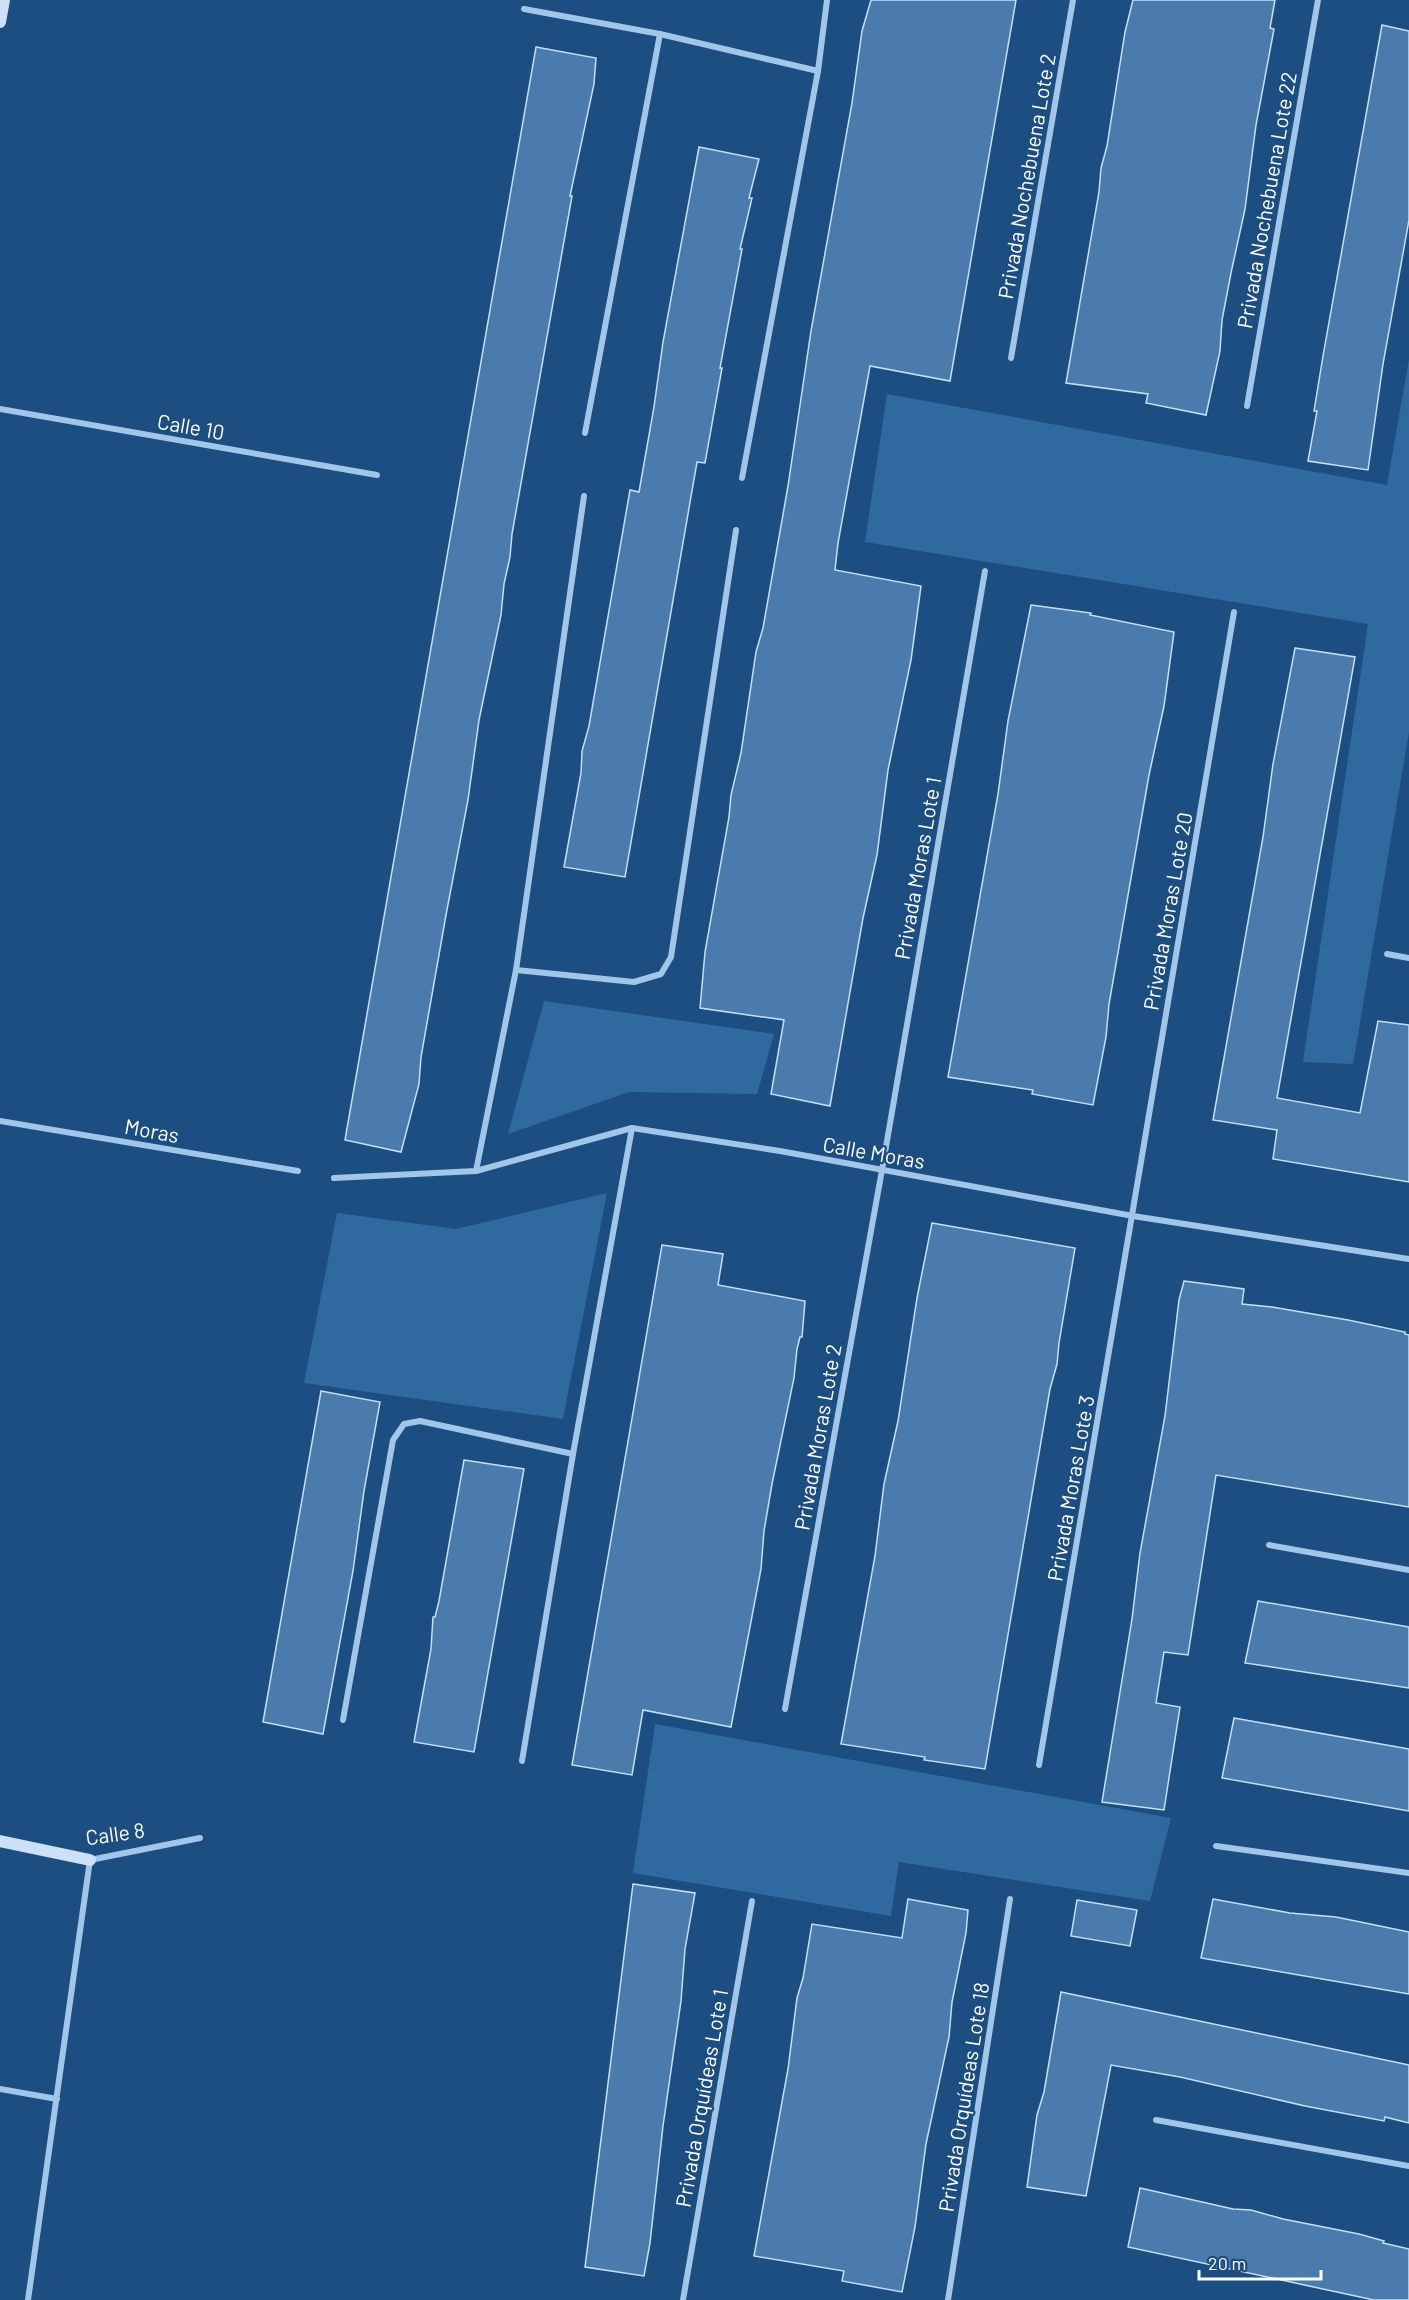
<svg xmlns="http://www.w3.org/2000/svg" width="1409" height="2300" viewBox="0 0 1409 2300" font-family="Barlow,sans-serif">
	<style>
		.green { fill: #30699f }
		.building { fill: #4a7bac; stroke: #c5dff7; stroke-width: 1.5 }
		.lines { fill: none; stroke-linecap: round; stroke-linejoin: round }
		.street { stroke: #a1c6e9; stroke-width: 6 }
		.secondary { stroke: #cce1f7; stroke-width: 12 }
		.labels { text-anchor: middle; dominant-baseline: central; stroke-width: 4.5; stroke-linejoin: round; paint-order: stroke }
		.street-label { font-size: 21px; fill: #fff; stroke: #1d4e81 }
	</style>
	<rect width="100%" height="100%" fill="#1d4e81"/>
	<g class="green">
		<path d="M1409 359V732L1353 1064 1303 1062 1368 624 865 542 887 394 1387 485Z"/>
		<path d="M544 1001 774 1034 757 1094 629 1092 508 1134Z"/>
		<path d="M607 1193 563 1419 304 1383 337 1213 456 1229Z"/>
		<path d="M655 1724 1171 1818 1150 1901 899 1862 891 1916 633 1873Z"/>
	</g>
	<g class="building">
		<path d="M871 0H1016L950 381 870 366 838 543 835 570 921 586 911 660 888 770 877 855 863 918 830 1106 771 1094 784 1020 700 1008 705 952 729 817 731 795 741 753 756 652 763 628 788 486 811 331 852 103 862 31Z"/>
		<path d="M1133 0H1275L1270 28 1274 29 1256 125 1245 209 1231 273 1222 320 1220 351 1206 415 1146 403 1148 394 1066 383 1099 192 1101 168 1107 146 1125 32Z"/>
		<path d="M1382 25 1409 31V220L1383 364 1368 470 1308 461 1317 411H1314L1323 356Z"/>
		<path d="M536 47 596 58 594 84 570 196H572L512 534 510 557 504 584 501 615 479 720 468 800 446 915 421 1057 419 1084 401 1152 345 1140Z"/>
		<path d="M699 147 759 159 749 198H752L740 249H742L720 368H722L705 463 697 462 625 877 564 867 581 773 582 751 589 726 630 490 639 492 654 407 663 342Z"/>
		<path d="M1031 605 1091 613 1090 615 1174 632 1164 706 1149 775 1109 1004 1106 1037 1093 1105 1032 1094 1033 1090 948 1077 998 794 1008 721Z"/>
		<path d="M1295 648 1355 657 1277 1098 1360 1113 1378 1021 1409 1025V1182L1273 1159 1277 1130 1213 1120 1263 837 1273 764Z"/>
		<path d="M932 1223 1075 1248 1059 1343 1057 1364 1050 1389 985 1769 924 1760 925 1757 841 1744 875 1556 884 1484 898 1421 917 1298Z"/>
		<path d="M662 1245 723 1254 718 1285 805 1301 802 1337H800L797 1349 794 1378 772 1484 764 1531 761 1569 731 1727 643 1710 632 1775 572 1765Z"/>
		<path d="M1184 1281 1244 1289 1242 1304 1272 1307 1348 1320 1405 1332V1334L1409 1335V1507L1216 1475 1188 1655 1164 1652 1156 1703 1180 1707 1164 1810 1102 1802 1132 1619 1140 1553 1165 1416 1179 1300Z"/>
		<path d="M321 1391 380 1402 364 1491 353 1571 323 1734 263 1722Z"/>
		<path d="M464 1460 524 1469 474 1752 414 1742 431 1649 433 1617H435L439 1601Z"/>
		<path d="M1258 1601 1409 1627V1688L1245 1663Z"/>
		<path d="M1234 1718 1409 1749V1811L1222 1778Z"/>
		<path d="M633 1884 695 1893 685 1949 681 2001 663 2126 650 2243 644 2276 585 2267Z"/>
		<path d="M908 1899 968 1910 966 1933 952 2002 949 2037 926 2144 915 2227 902 2292 842 2281 844 2271 754 2256 788 2069 797 1998 803 1978 812 1924 902 1938Z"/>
		<path d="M1213 1899 1290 1913 1336 1917 1409 1932V1994L1201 1958Z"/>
		<path d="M1077 1900 1137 1910 1130 1946 1071 1936Z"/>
		<path d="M1061 1992 1409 2065V2123L1385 2117 1384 2121 1305 2106 1180 2077 1111 2065 1086 2196 1027 2187 1037 2115 1044 2092Z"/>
		<path d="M1140 2188 1233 2209 1251 2210 1283 2219 1359 2234 1384 2241 1383 2243 1409 2249V2300H1374L1128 2247Z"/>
	</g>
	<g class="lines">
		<g class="street">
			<path d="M524 9 660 34 818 71"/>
			<path d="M1011 358 1073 0"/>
			<path d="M1247 406 1318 0"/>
			<path d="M0 409 377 475"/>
			<path d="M585 433 660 34"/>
			<path d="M742 478 818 71 827 0"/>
			<path d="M1387 954 1409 958"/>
			<path d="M516 970 634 982 661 974 671 957 736 530"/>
			<path d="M0 1121 298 1171"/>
			<path d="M476 1171 516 970 584 496"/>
			<path d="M334 1178 476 1171 632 1128 780 1151 1133 1216 1409 1259"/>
			<path d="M1269 1545 1409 1570"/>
			<path d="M785 1709 882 1170 985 571"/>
			<path d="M343 1720 393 1440 404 1424 420 1421 573 1454"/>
			<path d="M522 1761 573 1454 632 1128"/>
			<path d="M1039 1765 1234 612"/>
			<path d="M1216 1846 1409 1873"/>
			<path d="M0 2089 57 2099"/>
			<path d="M1156 2120 1409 2166"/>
			<path d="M28 2300 90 1860 200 1838"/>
			<path d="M683 2300 752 1901"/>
			<path d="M948 2300 1010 1899"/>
		</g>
		<g class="secondary">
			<path d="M0 22 4 0"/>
			<path d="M0 1841 90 1860"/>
		</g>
	</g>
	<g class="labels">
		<g class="street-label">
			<text transform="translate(1026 176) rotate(-80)">Privada Nochebuena Lote 2</text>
			<text transform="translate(1266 200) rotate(-80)">Privada Nochebuena Lote 22</text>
			<text transform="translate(191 426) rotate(10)">Calle 10</text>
			<text transform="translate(917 868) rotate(-80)">Privada Moras Lote 1</text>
			<text transform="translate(1167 911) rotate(-80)">Privada Moras Lote 20</text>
			<text transform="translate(152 1130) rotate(10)">Moras</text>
			<text transform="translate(874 1152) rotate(10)">Calle Moras</text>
			<text transform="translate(817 1437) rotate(-80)">Privada Moras Lote 2</text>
			<text transform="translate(1070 1488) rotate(-80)">Privada Moras Lote 3</text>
			<text transform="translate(115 1833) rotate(-8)">Calle 8</text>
			<text transform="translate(963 2097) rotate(-81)">Privada Orquídeas Lote 18</text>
			<text transform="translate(701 2098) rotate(-80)">Privada Orquídeas Lote 1</text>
		</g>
	</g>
	<path d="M1199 2270v9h122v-9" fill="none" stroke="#ffffff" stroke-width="3"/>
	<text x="1208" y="2270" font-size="18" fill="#ffffff" stroke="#1d4e81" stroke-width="4.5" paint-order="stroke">20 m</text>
</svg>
